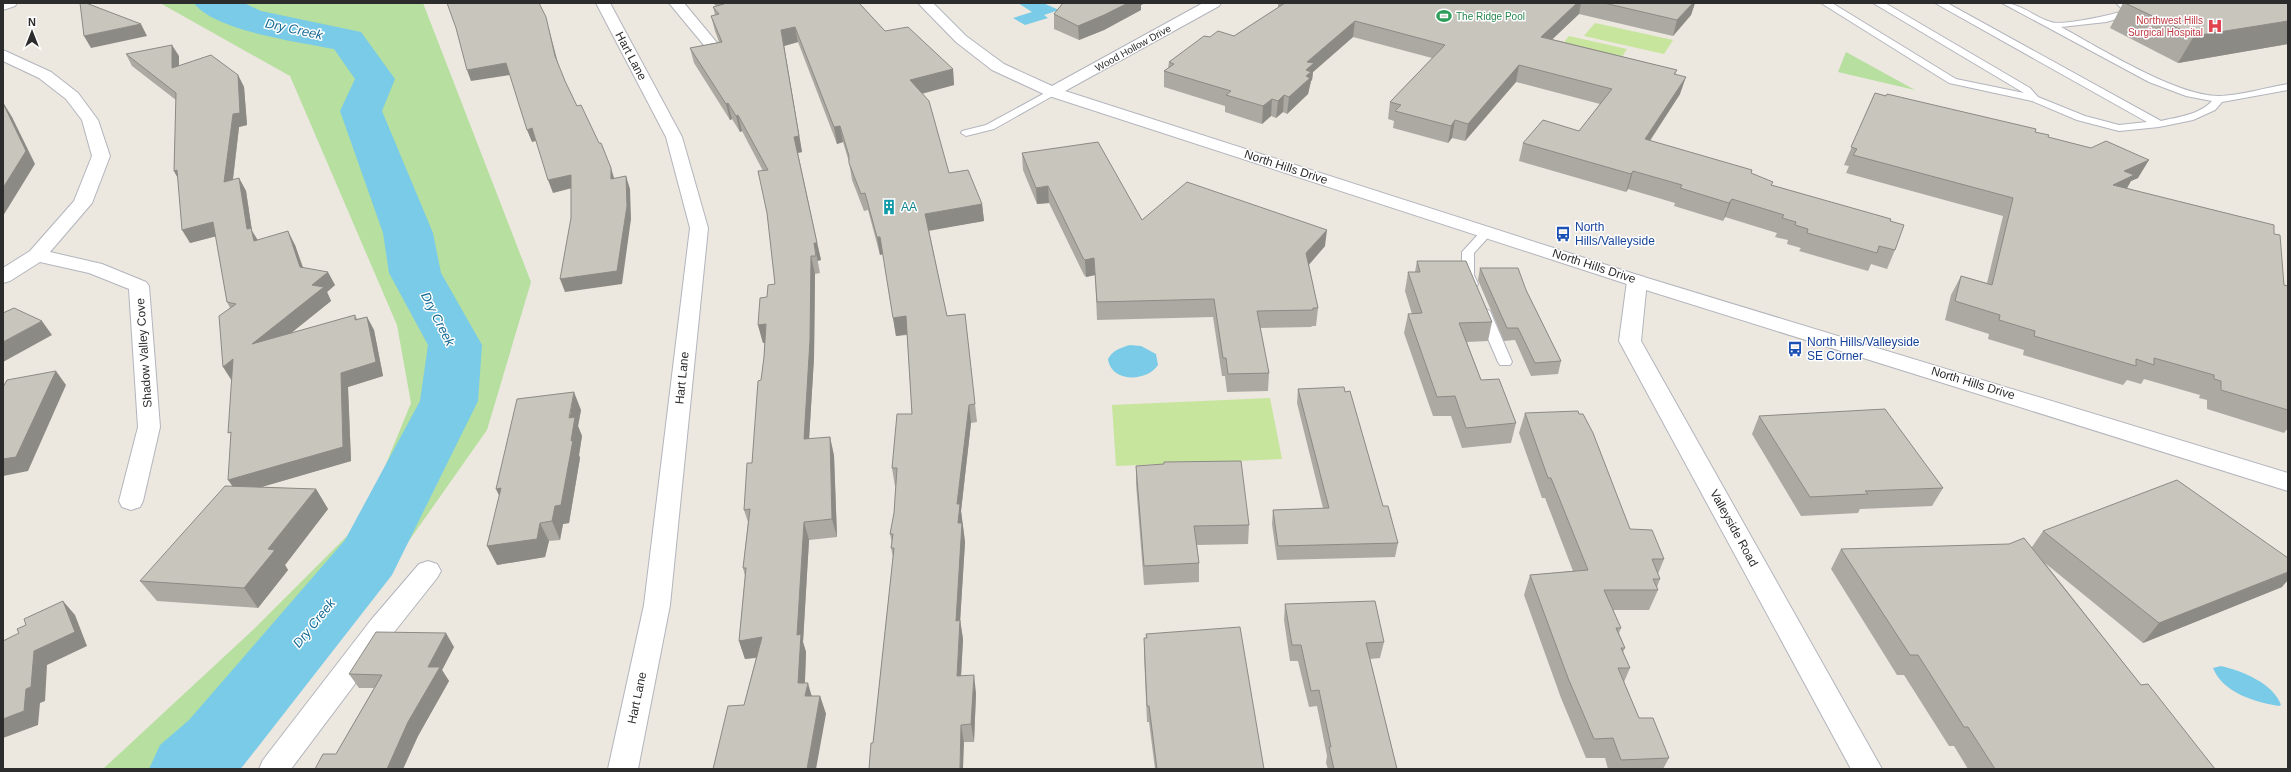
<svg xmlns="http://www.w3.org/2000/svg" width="2291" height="772" viewBox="0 0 2291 772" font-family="Helvetica,sans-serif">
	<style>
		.green { fill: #b6dfa0 }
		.pitch { fill: #c7e59c }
		.water { fill: #7acbe7 }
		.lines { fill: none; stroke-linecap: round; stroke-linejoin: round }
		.river { fill: #7acbe7; fill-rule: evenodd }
		.service-casing { stroke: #b3b5be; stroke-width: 2 }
		.minor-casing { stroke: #b3b5be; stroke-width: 2 }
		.tertiary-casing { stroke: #b3b5be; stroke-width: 2 }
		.service { fill: #fff; fill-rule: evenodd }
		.minor { fill: #fff; fill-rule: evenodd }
		.tertiary { fill: #fff; fill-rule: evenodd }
		.wall { fill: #aca9a3 }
		.shaded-wall { fill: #8c8a84 }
		.building { fill: #c8c5bd; stroke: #8c8a84 }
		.labels { text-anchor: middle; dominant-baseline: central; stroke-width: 3; stroke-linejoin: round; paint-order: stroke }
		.far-leisure-label { font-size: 10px; fill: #27864d; stroke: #fff; text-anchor: start }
		.far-health-label { font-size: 10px; fill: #be3a42; stroke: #fff; text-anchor: end }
		.far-street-label { font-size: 10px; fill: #2c2c2c; stroke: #fff }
		.street-label { font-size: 12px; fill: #2c2c2c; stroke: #fff }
		.culture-label { font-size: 12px; fill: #0d838f; stroke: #fff; text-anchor: start }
		.transit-label { font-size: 12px; fill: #164399; stroke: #fff; text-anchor: start }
		.water-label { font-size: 13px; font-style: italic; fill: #176b95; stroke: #fff }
	</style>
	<rect width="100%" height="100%" fill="#ece7df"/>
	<g class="green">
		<path d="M160 3H423L531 282 487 430 363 606 223 769H103L254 629 363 520 411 403 397 325 290 76Z"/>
		<path d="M1846 52 1915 90 1838 72Z"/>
	</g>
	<g class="pitch">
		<path d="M1595 23 1673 40 1664 54 1584 36Z"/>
		<path d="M1569 36 1627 49 1614 69 1554 55Z"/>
		<path d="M1270 398 1282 459 1116 466 1112 405Z"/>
	</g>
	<g class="water">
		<path d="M1018 3H1043L1059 10 1044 15 1048 18 1025 25 1013 18 1032 12Z"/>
		<path d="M1130 345 1141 346 1156 354 1158 365C1147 382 1111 383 1108 359 1113 350 1120 348 1130 345Z"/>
		<path d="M2221 666C2242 671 2273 683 2281 705L2279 706C2255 702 2223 693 2213 668Z"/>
	</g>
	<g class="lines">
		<path class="river" d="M194 3H244L261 11 361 32 395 79 382 111 433 233 441 273 482 345 478 401 392 575 243 766 240 769H149L160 745 189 720 345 540 420 401 428 345 389 273 383 233 340 111 355 79 334 49C300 42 214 31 194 3Z"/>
		<g class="service-casing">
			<g id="service">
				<path d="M1821 3H1832L1956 79 2024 93 1873 3H1885L2030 88 2038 97 2085 116 2119 125 2147 122 1935 3H1947L2161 121C2178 117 2199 115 2212 101L2186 96 2149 82 2002 3C2022 3 2033 17 2051 22 2062 26 2111 15 2124 11L2116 3H2126L2134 10V14L2106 22 2061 27C2100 48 2176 96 2219 96 2239 96 2268 87 2288 84V90L2222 102 2215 110 2193 120 2159 127 2119 131 2077 120 2032 101 1949 83Z"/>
				<path d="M1052 89 1057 92 1056 94 994 129 966 136 961 133 962 131 986 125Z"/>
				<path d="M1488 227 1494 231 1474 253V275L1478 284 1476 287H1468L1462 275V252L1484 228Z"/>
				<path d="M1483 307 1490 311 1512 362 1510 365H1500L1498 362 1476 311Z"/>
			</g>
		</g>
		<g class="minor-casing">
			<g id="minor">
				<path d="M3 3H17L15 6 3 10Z"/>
				<path d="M596 3H610L682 137 708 228 670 605 638 769H608L644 605 690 228 666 137Z"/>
				<path d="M669 3H684L718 44 721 47 718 50H708Z"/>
				<path d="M3 50 51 72 78 93 98 120 110 156 92 203 50 252 102 264 146 282 149 286 160 427 143 501 140 507 131 510 122 507 119 501 138 427 129 289 89 273 40 262 10 281 3 283V268L30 251 74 201 92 156 82 120 66 99 39 78 3 61Z"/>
				<path d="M1637 275 1644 277 1647 281 1641 341 1882 769H1851L1619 341 1627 281 1630 277Z"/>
				<path d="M428 561 437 564 441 571 437 578 391 636 291 769H259L263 760 371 620 419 564Z"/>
			</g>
		</g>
		<g class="tertiary-casing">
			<path id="tertiary" d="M918 3H933L966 36 1004 64 1052 86 1203 3H1221L1219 6 1065 91 1644 277 2288 473V491L1630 285 1046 95 992 70 956 42Z"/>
		</g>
		<use href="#service" class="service"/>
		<use href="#minor" class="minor"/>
		<use href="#tertiary" class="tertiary"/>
	</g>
	<g class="wall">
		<path d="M713 3H859L885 31 953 69 954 85 922 94 949 173 982 204 984 221 929 230 947 316 965 314 977 422 971 423 961 511 965 542 960 620 963 639 961 676 976 693 974 742 873 743 893 557 891 548 892 543 890 534 894 513 896 486H895L892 468 912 414 907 335 896 336 883 254 880 255 868 210 864 211 852 180 849 162 843 142 837 144 798 42 784 46 802 152 798 153 821 260 817 261 820 273 815 274 814 358 809 439 830 437 834 456 837 537 809 540 803 642 806 652 805 683 812 696H820L826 714 744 705 756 658 745 659 739 641 745 576 743 568 748 522 744 510 752 463 764 357 765 343H763L758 325 767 297 775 284 763 171 742 131 740 132 732 119 730 120 694 63 690 48 719 42 715 31 711 16 715 15 713 7 716 6Z"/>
		<path d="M1063 3H1145L1141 5V10L1104 30 1079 40 1054 29V14Z"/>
		<path d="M1278 3H1695L1691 15 1673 36 1579 14 1552 39 1677 70 1675 75 1680 94 1650 141 1751 174 1772 185 1890 221 1895 250 1887 269 1871 264 1868 271 1799 251 1801 248 1787 244 1788 240 1775 237 1777 233 1725 217 1723 221 1674 206 1675 203 1628 189 1626 192 1519 161 1523 143 1579 131 1600 104 1516 82 1465 141 1452 138 1448 143 1393 128 1394 121 1388 119 1390 102 1432 58 1353 37 1313 72 1312 80 1311 81 1308 94 1287 114 1283 112 1276 118 1271 116 1262 124 1225 112V106L1164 87V71L1168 68 1169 62 1210 37 1234 36 1279 7H1278Z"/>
		<path d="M2123 3H2288V44L2178 63 2110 28Z"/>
		<path d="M126 54 179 56V66L238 75 244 87 247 125 239 127 233 180 239 178 246 191 252 231 258 240 295 245 303 267 335 285 327 292 331 301 291 333 355 315 357 319 367 317 374 330 383 376 348 387 351 461 261 487 316 489 328 509 285 565 288 570 258 608 157 601 140 581 233 487 231 437 232 381 230 308 227 302 216 236 190 243 178 178 174 171 176 100 132 66Z"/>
		<path d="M1875 93 2035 132 2138 178 2131 181 2127 188 2274 234 2284 285 2288 286V428L2284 433 2207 409V400L2199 398 2200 395 2144 379 2141 384 2127 380 2123 385 2023 355 2024 350 1988 339 1989 334 1945 320 1951 295 1961 276 1987 283 2003 216 1846 173 1849 166 1844 165Z"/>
		<path d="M1022 153 1142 220 1325 246 1309 265 1318 308 1316 326H1312L1311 327 1260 328 1269 373 1268 391 1227 392 1225 376H1222L1213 317 1097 320 1095 275 1086 277 1084 275 1049 203 1037 204 1023 170Z"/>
		<path d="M1417 261 1492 322 1488 341 1467 342 1481 380 1516 423 1511 443 1462 448 1451 416H1433L1404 333 1408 314H1412L1405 291 1408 272H1415Z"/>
		<path d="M1480 268 1526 290 1561 361 1558 374 1531 376 1515 340 1504 341 1478 280Z"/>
		<path d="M1298 389 1383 506 1398 543 1395 557 1277 560 1272 524 1273 510 1323 508 1297 403Z"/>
		<path d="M581 410 578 426 582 436 579 455 580 458 569 523 563 524 560 540 549 541 545 557 497 565 499 495 496 489Z"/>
		<path d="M1525 413 1630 529 1664 559 1658 574 1660 579 1657 587 1658 590 1649 610H1613L1621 628 1619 633 1625 648 1623 652 1630 668 1624 682 1639 718 1669 758 1663 769H1608L1605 758H1586L1561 698 1524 595 1530 575 1573 571 1545 498H1542L1519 433Z"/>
		<path d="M1759 416 1943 488 1932 506 1860 509 1858 513 1801 516 1752 434Z"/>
		<path d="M1136 466 1249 525 1248 544 1197 545 1199 563V582L1144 585 1136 484Z"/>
		<path d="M2043 531 2282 587 2143 643 2045 563 2141 685 2215 769H1968L1954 746H1949L1904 675H1897L1831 569 1841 549 2032 547Z"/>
		<path d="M1285 604 1384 642 1380 658 1370 659 1397 769H1328L1326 763 1327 756 1317 706 1309 707 1298 661H1290L1284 620Z"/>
		<path d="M1146 634 1264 769H1155L1149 722H1147L1144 654V638H1146Z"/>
		<path d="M454 647 442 670 449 681 418 736 403 769H315L336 754 374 688H359L349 674Z"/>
	</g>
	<g class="shaded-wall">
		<path d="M1128 3H1145L1141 5V10L1104 30 1079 40 1078 26Z"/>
		<path d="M1577 3H1581L1579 14 1538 53 1541 37Z"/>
		<path d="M1693 3H1695L1691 15 1673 36 1677 20Z"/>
		<path d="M546 17 549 29 559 67 555 56Z"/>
		<path d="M1355 21 1353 37 1313 72 1312 80 1311 81 1308 94 1287 114 1289 97 1307 62Z"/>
		<path d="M2288 21V44L2178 63 2194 36Z"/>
		<path d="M141 24 147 36 91 48 84 36Z"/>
		<path d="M795 27 798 42 784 46 802 152 797 153 794 137 781 30Z"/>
		<path d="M172 45 179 56V80L172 68Z"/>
		<path d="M506 63 510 75 471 81 467 70Z"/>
		<path d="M1519 65 1516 82 1465 141 1468 124Z"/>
		<path d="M953 69 954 85 912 96 910 80Z"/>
		<path d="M238 75 244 87 247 125 239 127 231 195 224 182Z"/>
		<path d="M1686 77 1680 94 1639 157 1645 139Z"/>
		<path d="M1284 95 1283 112 1276 118 1278 101Z"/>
		<path d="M1272 99 1271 116 1262 124 1263 106Z"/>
		<path d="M728 103 732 119 730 120 726 104Z"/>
		<path d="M4 104 12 117 35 164 3 216Z"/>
		<path d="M738 115 742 131 740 132 736 116Z"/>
		<path d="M1455 120 1452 138 1448 143 1451 126Z"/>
		<path d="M840 126 843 142 837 144 834 127Z"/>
		<path d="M532 128 536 141 532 142 527 130Z"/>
		<path d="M2149 160 2138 178 2131 181 2124 193 2113 185 2124 171Z"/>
		<path d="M611 168 615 181 611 179Z"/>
		<path d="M177 170 181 184 174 171Z"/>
		<path d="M1633 171 1628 189 1626 192 1631 174Z"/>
		<path d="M571 175 576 187 553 193 548 180Z"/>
		<path d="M626 176 630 189 631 219 622 284 565 292 560 279Z"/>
		<path d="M239 178 246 191 252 231 258 241 262 254 247 229Z"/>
		<path d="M1048 186 1049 203 1037 204 1036 188Z"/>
		<path d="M1732 199 1725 217 1723 221 1729 203Z"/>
		<path d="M982 204 984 221 928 231 925 214Z"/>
		<path d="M213 222 221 235 190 243 182 230Z"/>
		<path d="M1327 230 1325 246 1304 270 1306 253Z"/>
		<path d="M288 231 295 245 307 280 300 267Z"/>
		<path d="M877 237H880L883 254 880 255Z"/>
		<path d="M814 243H817L821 260 817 261 820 273Z"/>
		<path d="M811 256 815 274 814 358 808 457 804 439Z"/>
		<path d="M1094 258 1095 275 1086 277 1085 260Z"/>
		<path d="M328 272 335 285 327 292 331 301 260 358 252 344 312 285Z"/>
		<path d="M906 316 909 334 896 336 893 318Z"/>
		<path d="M367 317 374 330 383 376 348 387 351 461 238 494 228 480 341 373Z"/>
		<path d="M42 321 52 335 3 362V342Z"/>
		<path d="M766 324 770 342 763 343 758 325Z"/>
		<path d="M233 359 232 381 223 367Z"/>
		<path d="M56 371 66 385 28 471 3 476V459Z"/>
		<path d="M574 392 581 410 578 426 582 436 579 455 580 458 569 523 563 524 560 540 552 521Z"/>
		<path d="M969 405 971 423 961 511 965 542 959 639 956 621 957 504Z"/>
		<path d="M830 437 834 456 837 537 832 519Z"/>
		<path d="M501 488 505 507 496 489Z"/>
		<path d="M316 489 328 509 285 565 288 570 258 608 244 588 268 549Z"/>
		<path d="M804 522 809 540 803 642 806 652 804 702 798 683 797 635Z"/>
		<path d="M540 523 549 541 545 557 497 565 487 546Z"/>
		<path d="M2288 572V580L2282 587 2143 643 2159 623Z"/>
		<path d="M63 601 75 615 87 646 47 665 45 701 40 703 38 725 3 738V719L26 689 34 651Z"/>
		<path d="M960 620 963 639 960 694 957 676Z"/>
		<path d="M446 633 454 647 442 670 449 681 418 736 403 769H387L428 667Z"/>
		<path d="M762 637 768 656 745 659 739 641Z"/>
		<path d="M974 675 976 693 974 742 971 724Z"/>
		<path d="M808 683 813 701 805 696Z"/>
		<path d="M820 696 826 714 816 769H807Z"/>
		<path d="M961 725 964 743 963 769H960Z"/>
	</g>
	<g class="building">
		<path d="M80 3H86L141 24 84 36Z"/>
		<path d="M447 3H539L546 17 555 56 565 81 577 106 581 105 599 143H601L611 168V179L626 176 627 206 617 271 560 279 571 218V175L548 180 532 128 527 130 506 63 467 70 456 28Z"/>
		<path d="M723 3H859L885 31 908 27 953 69 910 80 929 101 949 173 968 170 982 204 925 214 947 316 965 314 975 404 969 405 957 504H960L958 523H962L956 621 960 620 957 676 974 675 971 724 961 725 960 769H869L871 743H873L894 548H891L893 534H890L894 513 897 468H892L897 414H912L906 316 893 318 880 237H877L865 193 861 194 849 163V156L840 126 834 127 795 27 781 30 799 136 794 137 817 243H814L816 256H811L810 340 804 439 830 437 832 519 804 522 797 635 801 634 798 683H808L805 696H820L807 769H713L728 706 744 705 762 637 739 641 746 568H743L750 509 744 510 747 463H752L758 381 761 380 764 357 766 324 758 325 760 298 767 297 768 285 775 284 767 213 758 171 768 170 738 115 736 116 728 103 726 104 690 48 722 42 711 16 719 14 713 7 724 4Z"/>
		<path d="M1063 3H1128L1104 15 1078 26 1054 14Z"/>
		<path d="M1285 3H1577L1541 37 1677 70 1674 74 1686 77 1645 139 1752 170 1751 173 1773 182 1771 185 1891 219 1890 221 1904 225 1895 250 1879 246 1877 253 1807 233 1808 229 1795 225 1796 222 1782 218 1784 215 1732 199 1729 203 1680 188 1682 185 1633 171 1631 174 1523 143 1543 120 1579 131 1612 89 1519 65 1468 124 1455 120 1451 126 1395 111 1401 105 1390 102 1445 45 1355 21 1307 62 1314 63 1306 70 1311 72 1306 76 1310 78 1289 97 1284 95 1278 101 1272 99 1263 106 1226 95 1231 91 1164 71 1174 64 1169 62 1204 36 1210 37 1218 31 1234 36Z"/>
		<path d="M1604 3H1693L1677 20Z"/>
		<path d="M2125 3H2288V21L2194 36Z"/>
		<path d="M172 45V68L211 55 238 75 240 113 233 114 224 182 239 178 247 229 251 228 254 241 288 231 300 267 328 272 312 285 324 287 252 344 355 315V320L367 317 376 362 341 373 343 447 228 480 231 432 228 433 233 359 223 367 219 316 236 304 227 302 213 222 182 230 177 170 174 171 176 93 126 54Z"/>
		<path d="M1875 93 1886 96 1887 94 2036 129 2035 132 2049 135 2048 137 2091 148 2106 141 2149 160 2124 171 2134 175 2113 185 2274 225V234L2280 235 2284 285 2288 286V410L2221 390V381L2214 379V375L2154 358V365L2136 359V366L2034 336 2035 331 1999 320 2000 315 1955 301 1961 276 1992 285 2013 198 1853 155 1857 149 1851 147Z"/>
		<path d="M3 103 26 151 3 188Z"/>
		<path d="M1098 142 1142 220 1187 182 1327 230 1306 253 1318 308H1313V310L1257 311 1269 373 1228 374 1226 358H1223L1214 299 1097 302 1094 258 1085 260 1083 258 1048 186 1036 188 1022 153Z"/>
		<path d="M1417 261H1466L1492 322 1459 323 1481 380 1499 379 1516 423 1466 428 1455 396 1437 397 1408 314 1422 313 1408 272H1420Z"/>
		<path d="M1480 268H1518L1526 290 1561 361 1535 363 1518 328H1507Z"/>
		<path d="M14 308 42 321 3 342V313Z"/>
		<path d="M56 371 16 457 3 459V387L7 380Z"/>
		<path d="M1344 387 1345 392 1350 391 1383 506H1388L1398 543 1278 546 1273 510 1329 508 1298 389Z"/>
		<path d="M574 392 569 418 575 417 571 441 573 440 561 505 555 506 552 521 540 523 537 539 487 546 501 488 496 489 517 399Z"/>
		<path d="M1885 409 1943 488 1865 491 1868 494 1810 497 1759 416Z"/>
		<path d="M1578 411 1579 414H1583L1593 433 1630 529 1652 530 1664 559H1652L1660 579H1653L1658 590H1604L1621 628H1616L1625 648H1621L1630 668H1618L1639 718H1653L1669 758 1621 760 1613 738 1594 739 1568 678 1530 575 1588 570 1551 478H1548L1525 413Z"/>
		<path d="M1241 461 1249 525 1194 526 1199 563 1144 566 1136 466 1164 464V462Z"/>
		<path d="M2177 480 2288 558V572L2159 623 2043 531Z"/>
		<path d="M225 486 316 489 268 549 275 550 244 588 140 581Z"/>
		<path d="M2024 538 2141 685 2148 684 2215 769H1995L1968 727H1964L1918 655H1910L1841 549 2009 544Z"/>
		<path d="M63 601 75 632 34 651 31 687 26 689 24 711 3 719V641L19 633 17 629 26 625 24 619Z"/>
		<path d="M1375 601 1384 642 1366 643 1397 769H1334L1329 747H1331L1319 690 1311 691 1301 645H1292L1285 604Z"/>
		<path d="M1240 627 1264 769H1157L1149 706H1147L1144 638H1147L1146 634Z"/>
		<path d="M376 632 446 633 428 667H440L408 722 387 769H315L323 754H336L382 675 349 674Z"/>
	</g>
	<defs>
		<g id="stadium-bare" transform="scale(1.2)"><path d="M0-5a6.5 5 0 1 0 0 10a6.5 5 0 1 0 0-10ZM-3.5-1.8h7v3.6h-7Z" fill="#2e9e5b" stroke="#fff" stroke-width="2.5" paint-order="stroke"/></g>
		<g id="hospital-bare" transform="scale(1.2)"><path d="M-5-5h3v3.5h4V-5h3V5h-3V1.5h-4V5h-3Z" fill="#e0444e" stroke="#fff" stroke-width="2.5" paint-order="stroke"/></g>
		<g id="building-bare" transform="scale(1.2)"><path d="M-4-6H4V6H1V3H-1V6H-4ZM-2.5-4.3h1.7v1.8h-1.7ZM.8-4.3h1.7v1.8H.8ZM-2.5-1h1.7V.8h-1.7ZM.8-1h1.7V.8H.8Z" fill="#0f9aa8" stroke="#fff" stroke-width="2.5" paint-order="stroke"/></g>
		<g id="bus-bare" transform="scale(1.2)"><path d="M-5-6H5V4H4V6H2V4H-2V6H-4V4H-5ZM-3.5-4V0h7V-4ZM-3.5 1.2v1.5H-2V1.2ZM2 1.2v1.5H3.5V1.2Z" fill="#1a4fb4" stroke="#fff" stroke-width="2.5" paint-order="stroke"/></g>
	</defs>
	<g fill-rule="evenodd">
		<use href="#stadium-bare" x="1444" y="16"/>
		<use href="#hospital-bare" x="2215" y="26"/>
		<use href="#building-bare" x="889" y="207"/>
		<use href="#bus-bare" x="1563" y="234"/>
		<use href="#bus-bare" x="1795" y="349"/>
	</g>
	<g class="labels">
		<g class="far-leisure-label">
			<text x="1456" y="16">The Ridge Pool</text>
		</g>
		<g class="far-health-label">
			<text x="2203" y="20">Northwest Hills<tspan x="2203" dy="12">Surgical Hospital</tspan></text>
		</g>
		<g class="far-street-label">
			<text transform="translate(1133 48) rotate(-29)">Wood Hollow Drive</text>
		</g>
		<g class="street-label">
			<text transform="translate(631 56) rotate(62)">Hart Lane</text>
			<text transform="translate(1286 167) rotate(18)">North Hills Drive</text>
			<text transform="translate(1594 266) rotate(18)">North Hills Drive</text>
			<text transform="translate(144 353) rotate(-94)">Shadow Valley Cove</text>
			<text transform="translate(682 378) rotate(-84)">Hart Lane</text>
			<text transform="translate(1973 383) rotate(17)">North Hills Drive</text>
			<text transform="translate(1734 528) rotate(61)">Valleyside Road</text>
			<text transform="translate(637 698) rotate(-78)">Hart Lane</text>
		</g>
		<g class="culture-label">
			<text x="901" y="207">AA</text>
		</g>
		<g class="transit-label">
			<text x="1575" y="227">North<tspan x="1575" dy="14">Hills/Valleyside</tspan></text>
			<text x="1807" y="342">North Hills/Valleyside<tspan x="1807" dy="14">SE Corner</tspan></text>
		</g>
		<g class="water-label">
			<text transform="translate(294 29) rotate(12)">Dry Creek</text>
			<text transform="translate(438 319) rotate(63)">Dry Creek</text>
			<text transform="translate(314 623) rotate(-51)">Dry Creek</text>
		</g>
	</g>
	<rect width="2291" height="772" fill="none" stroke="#2c2c2c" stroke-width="8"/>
	<g transform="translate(32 32)" stroke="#ffffff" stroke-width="3" paint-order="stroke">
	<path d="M0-3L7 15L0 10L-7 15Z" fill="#2c2c2c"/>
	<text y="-6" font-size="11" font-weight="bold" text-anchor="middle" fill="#2c2c2c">N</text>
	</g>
</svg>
